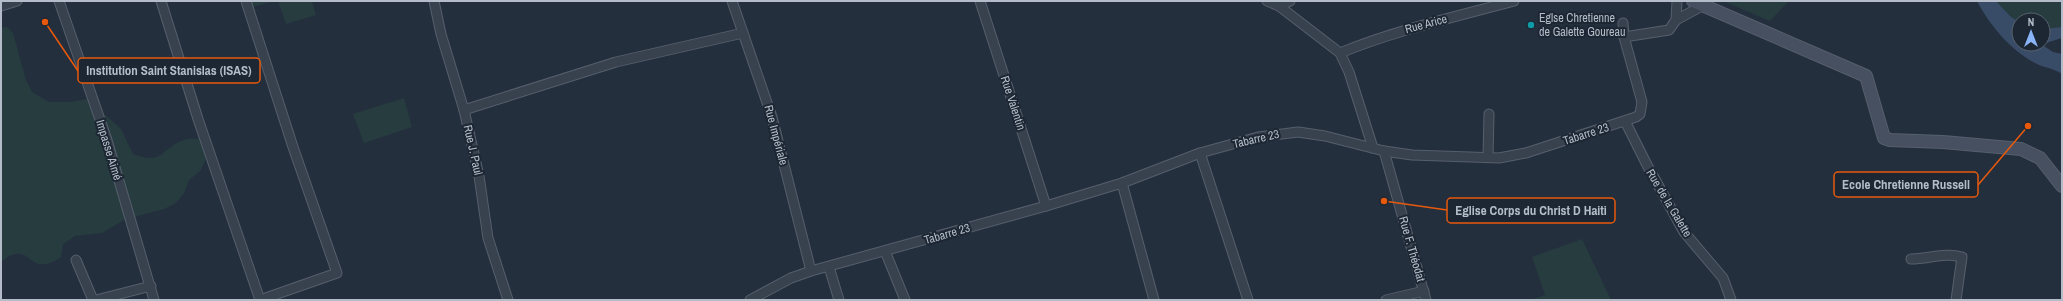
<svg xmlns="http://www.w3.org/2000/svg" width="2063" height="301" font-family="'Archivo Narrow',sans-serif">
<rect width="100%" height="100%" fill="#242f3e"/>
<!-- green -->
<g fill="#263c3f">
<polygon points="251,1 273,1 253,7"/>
<polygon points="278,1 312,1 316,15 286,24"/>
<polygon points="1723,1 1789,1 1770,21"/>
<polygon points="1996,1 2062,1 2062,27 2043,29 2043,20 2019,20 2019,22 2010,16"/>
<path d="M 7,27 L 13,33 L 26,80 L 32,92 L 49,102 L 70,102 L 87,99 L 121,129 L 133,154 C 165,166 160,148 184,140 C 189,138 195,139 200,139 L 206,159 L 200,171 L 189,180 L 184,193 L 176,203 L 164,209 L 126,219 L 102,233 L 75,236 L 63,244 L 61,257 C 30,278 32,247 12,255 C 8,256 4,260 1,262 L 1,28 Z"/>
<polygon points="404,98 412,127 364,143 353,114"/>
<polygon points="1582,239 1611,300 1530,300 1545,295 1532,257"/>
</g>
<!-- water -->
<path fill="#394c67" d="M 1977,1 L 1996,1 L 2010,16 L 2019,22 L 2019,44 L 2043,44 L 2043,29 L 2062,27 L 2062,38 L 2046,43 L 2044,46 L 2053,52 L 2062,54 L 2062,74 C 2055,69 2047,68 2039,65 C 2013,53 1990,26 1977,1 Z"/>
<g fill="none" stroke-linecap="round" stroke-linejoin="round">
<!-- street casing -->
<g stroke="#565f6c" stroke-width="11">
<g id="street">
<polyline points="59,1 107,140 154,300"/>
<polyline points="161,1 198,119 260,300"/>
<polyline points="246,1 293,147 337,273 260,300"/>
<polyline points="434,1 441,34 464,110 479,176 488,238 508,300"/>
<polyline points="732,1 772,117 811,271"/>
<polyline points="980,1 1046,206"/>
<polyline points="1267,1 1279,6 1340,53 1349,72 1373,148"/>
<polyline points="1,6 17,1"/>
<polyline points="1279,6 1290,1"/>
<polyline points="1676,20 1702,6"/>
<polyline points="1623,23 1624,37"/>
<path d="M 1340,53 C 1396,30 1455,17 1514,1"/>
<polyline points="464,110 616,62 743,33"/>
<polyline points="1625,121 1647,165 1684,232 1723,278 1731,300"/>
<polyline points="1384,151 1426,300"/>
<polyline points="1200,153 1248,300"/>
<polyline points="1488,157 1489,114"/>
<polyline points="1122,183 1154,300"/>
<polyline points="885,251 905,300"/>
<path d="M 1911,259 C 1929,259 1945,252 1962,257 L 1956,300"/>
<polyline points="76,260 93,300"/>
<polyline points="829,267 839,300"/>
<polyline points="96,300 151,286"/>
<polyline points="750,300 791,278 811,271 1046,206 1122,183 1200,153 1258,137 1298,132 1325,136 1384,151 1412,155 1499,158 1526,153 1636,117 1640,114 1642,102 1624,37 1669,30 1676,20 1677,1"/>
<polyline points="1386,300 1424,291"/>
</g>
</g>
<!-- secondary casing -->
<g stroke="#565f6c" stroke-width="14">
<polyline id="secondary" points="1693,1 1866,76 1884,138 1890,140 1943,142 2021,149 2040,158 2062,186"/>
</g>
<!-- street -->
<use href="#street" stroke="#38414e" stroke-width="9"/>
<!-- secondary -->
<use href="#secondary" stroke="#465061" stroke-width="12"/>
</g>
<!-- markers -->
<circle fill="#0f9aa8" stroke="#1d2633" stroke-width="1.5" cx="1531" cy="25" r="4"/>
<g text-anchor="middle" stroke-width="4" stroke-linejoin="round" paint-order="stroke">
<!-- poi labels -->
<g font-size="12" fill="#b4bcc9" stroke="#1d2633" text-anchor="start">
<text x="1539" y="22">Eglse Chretienne<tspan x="1539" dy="14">de Galette Goureau</tspan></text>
</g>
<!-- street labels -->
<g font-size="12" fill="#b4bcc9" stroke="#1d2633">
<text transform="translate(1426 24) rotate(-15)" y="4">Rue Arice</text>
<text transform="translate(1013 103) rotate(72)" y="4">Rue Valentin</text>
<text transform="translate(1586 134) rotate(-18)" y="4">Tabarre 23</text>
<text transform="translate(776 135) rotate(75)" y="4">Rue Impériale</text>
<text transform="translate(1256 139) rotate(-13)" y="4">Tabarre 23</text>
<text transform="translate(109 150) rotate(73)" y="4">Impasse Aimé</text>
<text transform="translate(473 150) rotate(77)" y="4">Rue J. Paul</text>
<text transform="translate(1669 203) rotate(59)" y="4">Rue de la Galette</text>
<text transform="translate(947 234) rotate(-16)" y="4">Tabarre 23</text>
<text transform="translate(1412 249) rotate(74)" y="4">Rue F. Théodat</text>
</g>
</g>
<!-- callouts -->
<path fill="none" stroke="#e8590c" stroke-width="1.5" d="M45 22L78 71M2028 126L1978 185M1384 201L1447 210"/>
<g fill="#e8590c" stroke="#1d2633" stroke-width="1.5">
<circle cx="45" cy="22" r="4"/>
<circle cx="2028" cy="126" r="4"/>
<circle cx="1384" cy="201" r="4"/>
</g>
<g fill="#1d2633" stroke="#e8590c" stroke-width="1.5">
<rect x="78" y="58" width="182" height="25" rx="4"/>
<rect x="1834" y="172" width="144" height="25" rx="4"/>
<rect x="1447" y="198" width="168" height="25" rx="4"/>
</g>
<g font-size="13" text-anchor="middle" font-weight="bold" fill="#b4bcc9">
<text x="169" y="75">Institution Saint Stanislas (ISAS)</text>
<text x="1906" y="189">Ecole Chretienne Russell</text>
<text x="1531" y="215">Eglise Corps du Christ D Haiti</text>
</g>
<!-- border -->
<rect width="2063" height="301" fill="none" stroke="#b4bcc9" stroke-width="4"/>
<!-- north arrow -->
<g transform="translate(2031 32)"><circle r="19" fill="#1d2633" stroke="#59626f"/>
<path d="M0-3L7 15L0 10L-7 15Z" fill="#8ab4f8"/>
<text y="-6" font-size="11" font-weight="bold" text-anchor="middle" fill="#b4bcc9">N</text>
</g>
</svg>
